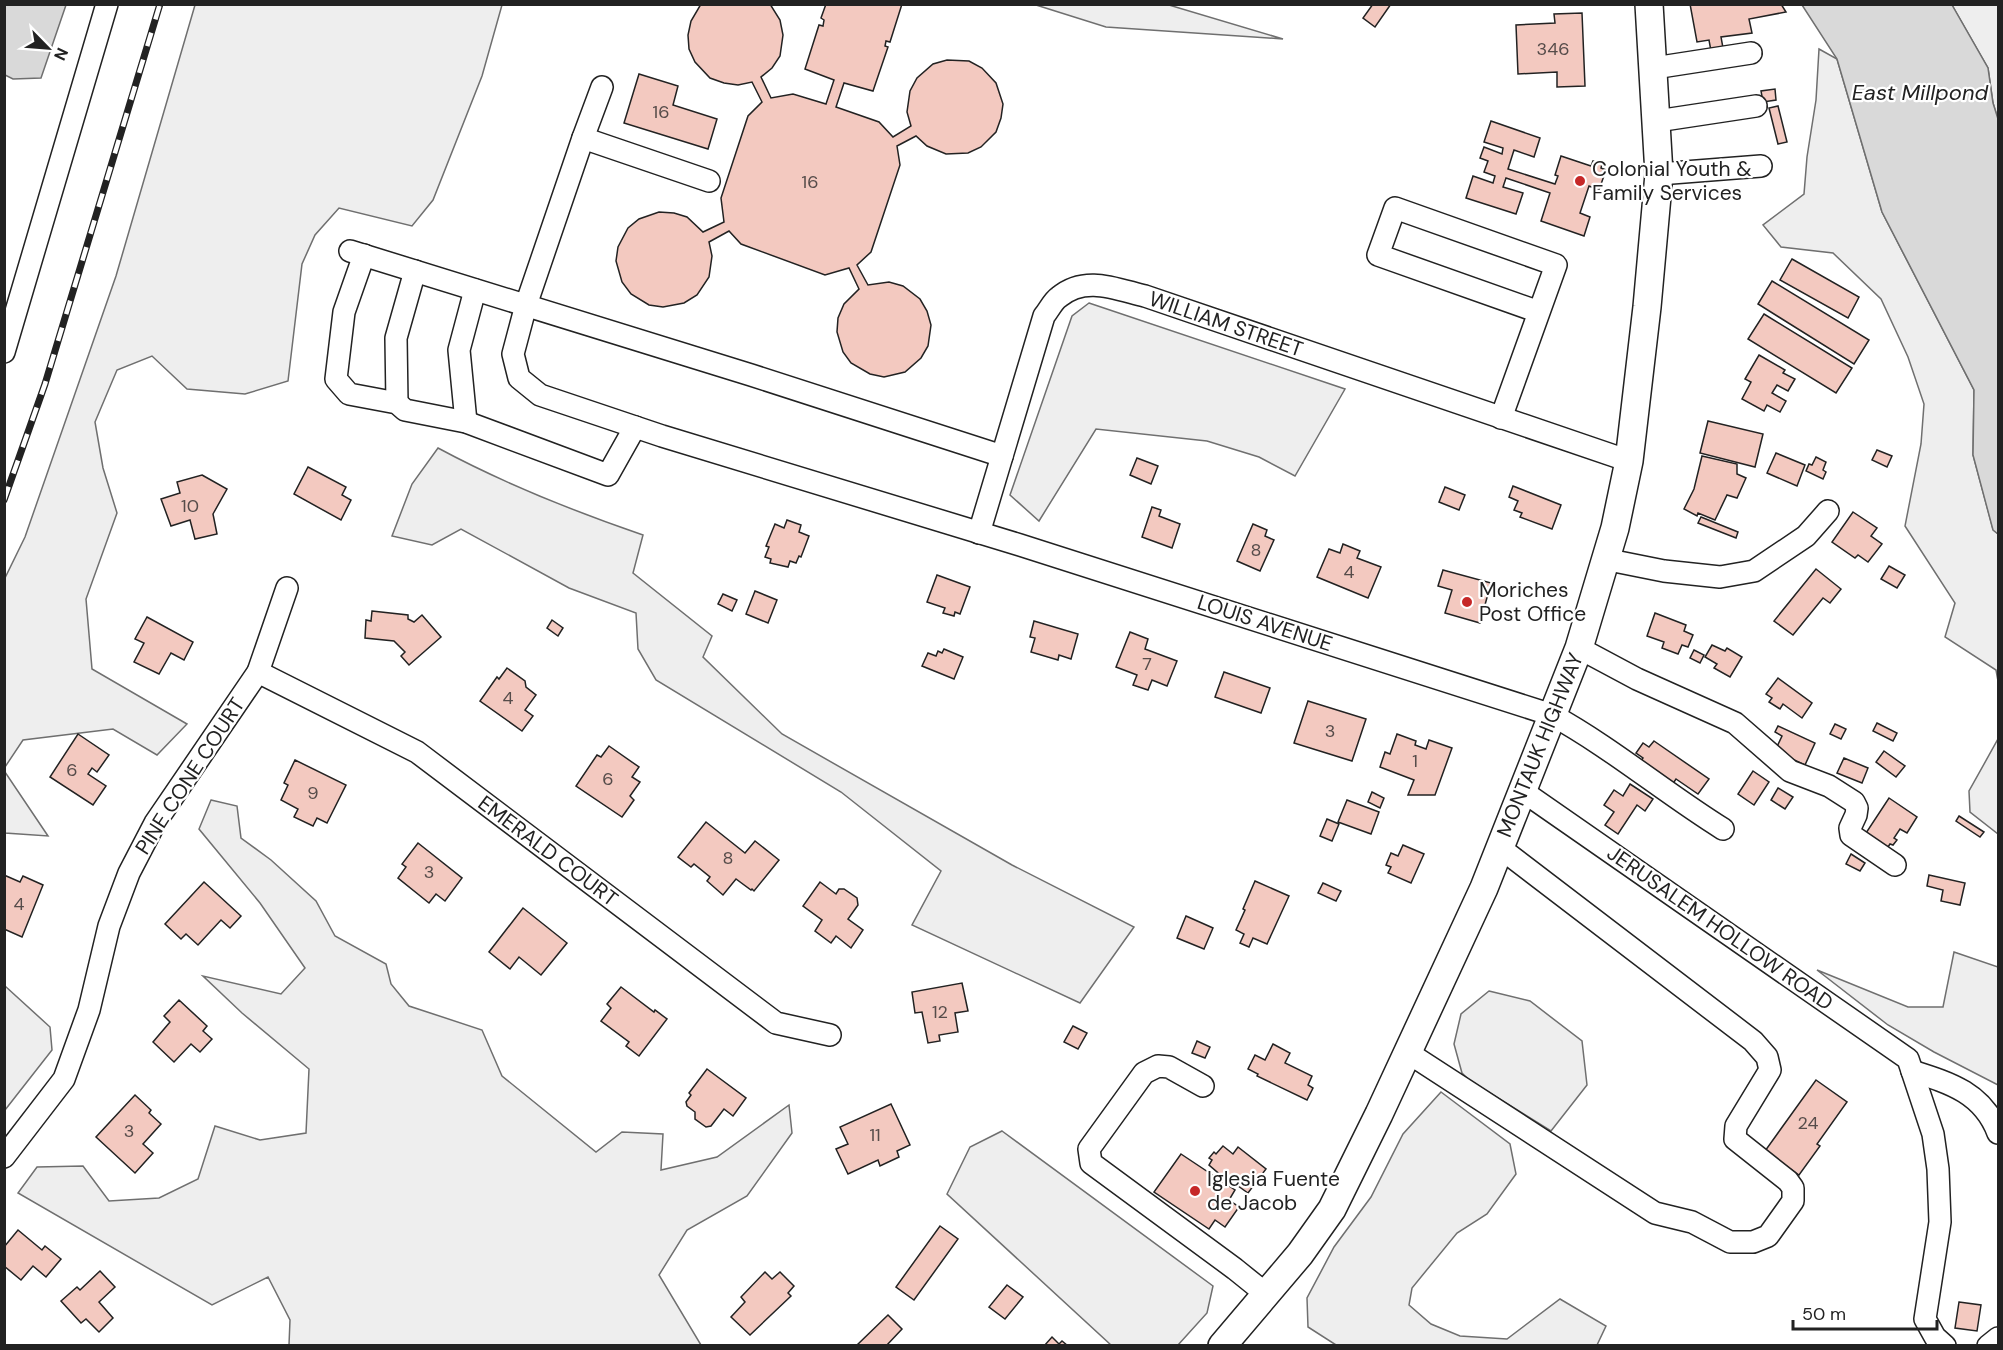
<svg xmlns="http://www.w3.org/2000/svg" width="2003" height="1350" font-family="'DM Sans',sans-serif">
<rect width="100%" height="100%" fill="#fff"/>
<!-- green -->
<g fill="#eee" stroke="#6f6f6f" stroke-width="1.5">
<polygon points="195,5 502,5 482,76 433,200 412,226 339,208 315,235 302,264 288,381 245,394 187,389 152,356 117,370 95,422 103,468 117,513 86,599 92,669 187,724 157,755 113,729 23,740 5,767 5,578 25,537 116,276"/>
<polygon points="1036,5 1169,5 1283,39 1106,27"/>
<polygon points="1952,5 1998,5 1998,119 1993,103 1988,68"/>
<polygon points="1819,49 1837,59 1882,212 1974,390 1973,455 1993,529 1998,534 1998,681 1996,670 1945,637 1955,603 1905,526 1921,444 1924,404 1908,357 1881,299 1833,253 1781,247 1763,225 1804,194 1807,157 1816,100"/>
<polygon points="1089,303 1345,389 1295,476 1259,457 1207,441 1096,429 1039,521 1010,495 1072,316"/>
<path d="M 438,448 C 503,483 573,511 643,535 L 633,573 L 712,636 L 703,657 L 782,734 L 1012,865 L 1134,927 L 1080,1003 L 912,925 L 941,871 L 841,792 L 656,680 L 638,649 L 636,613 L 569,588 L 461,529 L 432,545 L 392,536 L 412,484 Z"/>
<polygon points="1998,739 1998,834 1970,812 1969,791"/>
<polygon points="4,772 5,772 48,836 5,833"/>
<polygon points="211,800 237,806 241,838 271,860 316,901 335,936 386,964 391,984 409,1006 482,1030 502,1076 596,1152 622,1132 663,1134 661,1170 717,1157 789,1105 792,1133 747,1196 687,1230 659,1275 701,1345 289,1345 290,1320 268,1277 212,1305 18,1193 37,1167 83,1166 109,1201 159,1198 198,1179 215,1126 260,1140 306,1133 309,1069 242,1013 203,976 281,994 305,968 260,903 199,829"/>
<polygon points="1954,952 1998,967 1998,1085 1934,1052 1888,1025 1817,970 1908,1007 1943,1007"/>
<polygon points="5,986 50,1027 52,1050 5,1110"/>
<polygon points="1489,991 1530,1001 1582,1041 1587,1085 1551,1131 1469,1080 1462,1073 1454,1044 1461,1014"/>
<polygon points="1441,1092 1510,1144 1516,1174 1487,1214 1457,1233 1412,1288 1409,1305 1431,1324 1460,1336 1507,1339 1560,1299 1606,1326 1597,1345 1336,1345 1308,1327 1307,1298 1334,1247 1371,1197 1403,1134"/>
<polygon points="1002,1131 1213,1286 1207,1313 1178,1345 1111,1345 947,1194 970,1147"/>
</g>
<!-- water -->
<g fill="#d9d9d9" stroke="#6f6f6f" stroke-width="1.5">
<polygon points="4,5 66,5 41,78 13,79 5,75"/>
<polygon points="1802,5 1952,5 1988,68 1993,103 1998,119 1998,534 1993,530 1973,455 1974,390 1882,212 1837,59"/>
</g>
<!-- building -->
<g fill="#f3c9c0" stroke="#222" stroke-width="1.5">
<polygon points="701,4 770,4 780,20 783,35 780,56 772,68 761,77 771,98 793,94 826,104 834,80 805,69 819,25 823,26 824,20 821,18 826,4 902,4 890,42 886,41 885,46 888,47 873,91 844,83 836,107 879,122 893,137 911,126 907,112 910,91 917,78 933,64 947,60 969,61 982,68 996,83 1003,104 1001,118 996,132 981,147 968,153 946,154 927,146 916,136 897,146 900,165 871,252 857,265 868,285 889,282 903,286 920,299 927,311 931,325 928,346 921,358 905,372 884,377 870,374 851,363 843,352 837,332 838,318 844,304 859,289 849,268 825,275 741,244 729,231 709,242 712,256 709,277 697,295 684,303 663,307 649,305 631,294 622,282 616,261 618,247 628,228 639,219 659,212 674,213 687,217 703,232 724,222 721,198 748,116 762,102 752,82 738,85 724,83 710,78 695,62 689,49 688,35 691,21"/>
<polygon points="1373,4 1391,4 1375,27 1363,18"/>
<polygon points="1690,4 1781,4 1786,12 1749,19 1752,33 1721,37 1723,48 1711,51 1709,40 1697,42"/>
<polygon points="1582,13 1585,86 1557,87 1557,72 1518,74 1516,25 1555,23 1554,14"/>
<polygon points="639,74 678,86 673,105 717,119 708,149 624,123"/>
<polygon points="1775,89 1776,100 1763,102 1761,91"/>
<polygon points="1778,106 1787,142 1778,144 1769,108"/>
<polygon points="1491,121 1540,138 1534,157 1514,150 1508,169 1555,184 1558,176 1555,175 1561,156 1591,166 1593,161 1602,164 1601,168 1606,170 1599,190 1589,186 1580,213 1590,217 1584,236 1541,221 1550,193 1506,178 1503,187 1523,193 1516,214 1466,198 1473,176 1493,183 1495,176 1484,172 1488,161 1480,158 1484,147 1502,154 1503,148 1484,142"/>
<polygon points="1792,259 1859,297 1848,318 1780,280"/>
<polygon points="1772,281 1869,340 1854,364 1758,304"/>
<polygon points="1764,314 1852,368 1836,393 1748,339"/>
<polygon points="1759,355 1785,370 1783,373 1795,379 1788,391 1777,385 1772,393 1786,401 1780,412 1767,405 1764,411 1742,399 1751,382 1745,379"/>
<polygon points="1708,421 1763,434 1755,467 1700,453"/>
<polygon points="1877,450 1892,456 1887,467 1872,460"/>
<polygon points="1776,453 1805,465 1797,486 1767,473"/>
<polygon points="1702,456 1737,464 1737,474 1746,478 1737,498 1727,495 1715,520 1698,513 1697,516 1684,509 1694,489"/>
<polygon points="1816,457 1826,462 1823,470 1826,472 1823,479 1806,471 1809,464 1812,465"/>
<polygon points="1137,458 1158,466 1151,484 1130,475"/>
<polygon points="308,467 346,487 342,495 351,500 341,520 294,494"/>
<polygon points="202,475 227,489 213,514 217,534 195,539 190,520 171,526 161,499 180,493 177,482"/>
<polygon points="1513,486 1561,505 1552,529 1520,517 1522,513 1514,510 1518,501 1509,497"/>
<polygon points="1445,487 1465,495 1459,510 1439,502"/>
<polygon points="1152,507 1161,510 1159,516 1180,524 1172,548 1142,537"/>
<polygon points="1853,512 1877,528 1871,536 1882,544 1868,562 1858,555 1855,558 1832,542"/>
<polygon points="1701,517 1738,532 1736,538 1698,523"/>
<polygon points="787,520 801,525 799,532 809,536 801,557 799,556 796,563 790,561 788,567 770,563 771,559 765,557 769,547 766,546 775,524 784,528"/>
<polygon points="1253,524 1267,530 1265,536 1274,540 1260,571 1237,561"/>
<polygon points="1343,544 1360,551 1357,558 1381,567 1368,598 1317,577 1329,549 1340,553"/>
<polygon points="1889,566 1905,575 1897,588 1881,579"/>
<polygon points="1816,569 1841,589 1830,603 1823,598 1793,635 1774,621"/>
<polygon points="1443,570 1491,583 1480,623 1445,613 1452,590 1438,586"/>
<polygon points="937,575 970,587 960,614 955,612 954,616 943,613 945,608 927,602"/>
<polygon points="755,591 777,600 768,623 746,614"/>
<polygon points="723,594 737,600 732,611 718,604"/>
<polygon points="372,611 408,615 408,619 414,622 422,615 441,637 409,665 401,656 405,652 394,641 365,638 366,620 371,621"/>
<polygon points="1655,613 1686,625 1684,631 1693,635 1688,647 1682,645 1678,654 1662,648 1664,642 1647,636"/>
<polygon points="147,617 193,642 184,660 171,653 159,674 134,662 144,643 135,639"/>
<polygon points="552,620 563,628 558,636 547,628"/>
<polygon points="1034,621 1078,634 1071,659 1059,655 1058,660 1031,652 1035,638 1030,637"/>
<polygon points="1130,632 1148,639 1145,649 1177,661 1167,686 1152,680 1148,690 1133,685 1137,675 1116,667"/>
<polygon points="1712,645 1725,651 1727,648 1742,657 1730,677 1714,668 1717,664 1705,657"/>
<polygon points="944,649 963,657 954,679 922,666 928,653 936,656 938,651 942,653"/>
<polygon points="1694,650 1704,655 1700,663 1690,658"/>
<polygon points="507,668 525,681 526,687 536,695 525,710 533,716 522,731 480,701 497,677 499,679"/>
<polygon points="1224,672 1270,688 1261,713 1215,697"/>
<polygon points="1778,678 1812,703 1802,718 1783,704 1780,709 1769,702 1772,698 1766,694"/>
<polygon points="1308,701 1366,719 1352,761 1294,743"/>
<polygon points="1877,723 1897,733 1893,741 1873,731"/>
<polygon points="1835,724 1846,729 1841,739 1830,734"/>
<polygon points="1778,726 1815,743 1805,765 1775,751 1782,736 1775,732"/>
<polygon points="78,734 109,755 97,772 92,768 88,774 106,786 93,805 50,777"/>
<polygon points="1397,734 1416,741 1415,745 1426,749 1429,740 1452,748 1435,795 1408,795 1414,780 1380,767 1385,752 1390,754"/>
<polygon points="1654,741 1709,779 1698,794 1676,779 1672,785 1640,763 1643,758 1636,753 1643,743 1649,747"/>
<polygon points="609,746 639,767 632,777 640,782 630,796 634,800 622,817 576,786 597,755 601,757"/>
<polygon points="1884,751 1905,766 1896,777 1876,762"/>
<polygon points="1844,758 1868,768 1862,783 1837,773"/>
<polygon points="295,760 346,785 327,823 317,818 313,826 294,817 298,809 281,800 288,785 284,783"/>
<polygon points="1753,771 1769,782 1754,805 1738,794"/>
<polygon points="1630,784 1653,799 1645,811 1637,805 1618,834 1605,825 1614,812 1604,805 1614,790 1623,796"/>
<polygon points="1778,788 1793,797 1785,809 1771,800"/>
<polygon points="1372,792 1384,798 1380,808 1368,802"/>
<polygon points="1889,798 1917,817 1907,833 1900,829 1894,838 1897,840 1893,845 1890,844 1886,850 1864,836"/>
<polygon points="1347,800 1379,812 1371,834 1338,822"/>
<polygon points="1959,816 1984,832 1980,837 1956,821"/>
<polygon points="1327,819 1339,824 1332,841 1320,836"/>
<polygon points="706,822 745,853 755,841 779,860 754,891 752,889 751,890 736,879 723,895 707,881 710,877 694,864 691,867 678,857"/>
<polygon points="418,843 462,878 445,901 436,894 429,903 398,878 406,867 402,864"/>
<polygon points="1403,845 1424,854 1411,883 1388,873 1391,867 1386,865 1391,853 1398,856"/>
<polygon points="1851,854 1865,863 1860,871 1846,864"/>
<polygon points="4,875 20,882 23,876 43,885 22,937 4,929"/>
<polygon points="1929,875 1965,883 1960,905 1941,901 1943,890 1927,886"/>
<polygon points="1255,881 1289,896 1267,944 1253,938 1249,947 1240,943 1244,934 1236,930 1245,910 1243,909"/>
<polygon points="204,882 241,916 230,928 221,920 198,945 186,934 181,939 165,924"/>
<polygon points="820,882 836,894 839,889 844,889 857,898 858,905 848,919 863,930 851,948 836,936 831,943 815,931 822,920 803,906"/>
<polygon points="1323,883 1341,891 1336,901 1318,893"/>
<polygon points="523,908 567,943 541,975 519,957 510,969 489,952"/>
<polygon points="1186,916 1213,928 1204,949 1177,938"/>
<polygon points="962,983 968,1011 955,1013 958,1032 939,1035 940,1041 928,1043 922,1012 915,1013 912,992"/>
<polygon points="621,987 654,1012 655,1010 667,1019 639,1056 626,1046 629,1042 601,1021 611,1008 607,1004"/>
<polygon points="179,1000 207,1026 203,1031 212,1039 200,1052 191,1044 174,1062 153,1042 170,1022 164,1016"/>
<polygon points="1073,1026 1087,1033 1078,1049 1064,1042"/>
<polygon points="1197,1041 1210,1047 1205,1058 1192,1053"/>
<polygon points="1273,1044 1290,1053 1285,1063 1312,1076 1308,1085 1313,1088 1307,1100 1257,1076 1258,1074 1248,1069 1255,1055 1265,1060"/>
<polygon points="707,1069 746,1098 733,1116 724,1109 711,1126 706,1127 695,1119 695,1112 687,1106 686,1102 691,1095 689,1093"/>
<polygon points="1816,1080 1847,1102 1817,1144 1820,1146 1799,1175 1765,1151"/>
<polygon points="135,1095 151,1110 149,1113 161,1124 143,1144 153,1153 135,1173 96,1137"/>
<polygon points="891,1104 910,1145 897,1151 899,1157 880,1166 878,1160 848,1174 836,1149 848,1144 840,1127"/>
<polygon points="1223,1146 1233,1154 1238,1147 1266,1169 1248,1193 1231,1181 1230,1183 1209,1165 1212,1160 1209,1158 1214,1152 1216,1154"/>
<polygon points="1181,1154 1235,1190 1229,1200 1239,1207 1225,1227 1215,1220 1209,1229 1154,1192"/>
<polygon points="940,1226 958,1239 914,1300 896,1287"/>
<polygon points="18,1230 42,1250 45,1246 61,1259 46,1277 33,1266 21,1280 4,1266 4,1247"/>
<polygon points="100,1271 115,1287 99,1302 113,1318 99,1332 86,1319 81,1323 61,1301 77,1287 80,1290"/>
<polygon points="765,1272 772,1279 780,1272 794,1286 788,1293 791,1296 750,1335 731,1317 745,1302 741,1297"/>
<polygon points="1007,1285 1023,1297 1005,1319 989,1307"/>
<polygon points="1959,1302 1981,1305 1977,1331 1955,1328"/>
<polygon points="888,1315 902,1329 886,1346 856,1346"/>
<polygon points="1052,1337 1059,1344 1062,1341 1068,1346 1044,1346"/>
</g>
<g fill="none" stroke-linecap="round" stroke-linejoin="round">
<!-- minor casing -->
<g stroke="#222" stroke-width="24">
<g id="minor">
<polyline points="1654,68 1751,53"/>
<polyline points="1657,121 1756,106"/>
<polyline points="583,138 602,87"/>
<polyline points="1659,174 1761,166"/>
<path d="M 709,181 L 583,138 L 526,305 L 513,354 L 519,378 L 540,395 L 662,436 L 1020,545 L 1552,715 C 1612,748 1665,793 1723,829"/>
<polyline points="350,251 751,375 1002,456"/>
<polyline points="364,255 344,312 336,379 349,394 397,403 405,410 466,422 608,475 635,427"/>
<polyline points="4,352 107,4"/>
<polyline points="397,403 396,338 415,271"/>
<polyline points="1501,418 1556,265 1395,208 1378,255 1539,312"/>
<polyline points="466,422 459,350 475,290"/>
<path d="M 979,533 L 1044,316 C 1049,310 1053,301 1059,297 C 1085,275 1116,289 1145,296 L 1629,461"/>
<polyline points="1604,559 1664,571 1720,577 1754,571 1806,536 1828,511"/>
<polyline points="1579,648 1637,679 1735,723 1790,771 1829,786 1854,802 1857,808 1856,815 1850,828 1851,835 1895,865"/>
<polyline points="258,672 417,752 776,1023 830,1035"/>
<polyline points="1521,790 1908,1059 1933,1134 1938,1169 1940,1222 1925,1319 1935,1337 1945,1346"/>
<polyline points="1407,1052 1655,1213 1692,1222 1730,1242 1753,1242 1768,1236 1793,1201 1793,1188 1788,1181 1735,1139 1736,1126 1770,1070 1767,1057 1753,1041 1499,847"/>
<path d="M 1912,1071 C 1950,1083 1983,1093 1998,1133"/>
<polyline points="1203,1086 1169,1067 1158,1066 1144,1073 1089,1149 1091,1163 1235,1269 1266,1294"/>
<polyline points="4,1157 64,1079 89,1010 109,926 129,873 155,823 258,672 287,588"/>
<polyline points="1988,1346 1998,1338"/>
</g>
</g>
<!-- major casing -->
<g stroke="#222" stroke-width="30">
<polyline id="major" points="1222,1346 1300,1254 1332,1209 1379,1114 1484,888 1579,648 1615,528 1629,461 1647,307 1659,174 1649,4"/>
</g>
<!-- minor -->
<use href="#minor" stroke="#fff" stroke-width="21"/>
<!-- major -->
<use href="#major" stroke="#fff" stroke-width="27"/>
<!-- rail casing -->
<g stroke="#222" stroke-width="7">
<polyline id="rail" points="4,500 45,384 160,4"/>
</g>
<!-- rail -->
<use href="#rail" stroke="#fff" stroke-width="4.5" stroke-dasharray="14" stroke-linecap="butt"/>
</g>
<!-- markers -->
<g fill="#c62828" stroke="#fff" stroke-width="2">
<circle cx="1580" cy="181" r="6"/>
<circle cx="1467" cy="602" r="6"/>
<circle cx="1195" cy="1191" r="6"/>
</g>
<g text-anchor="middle" stroke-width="4.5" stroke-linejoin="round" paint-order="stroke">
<!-- number labels -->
<g font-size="18" fill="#564c4a">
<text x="1553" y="55">346</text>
<text x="661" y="118">16</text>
<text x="810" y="188">16</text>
<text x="190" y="512">10</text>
<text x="1256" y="556">8</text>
<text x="1349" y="578">4</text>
<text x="1147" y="670">7</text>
<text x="508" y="704">4</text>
<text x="1330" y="737">3</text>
<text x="1415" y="767">1</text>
<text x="72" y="776">6</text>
<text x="608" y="785">6</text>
<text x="313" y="799">9</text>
<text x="728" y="864">8</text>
<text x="429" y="878">3</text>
<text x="19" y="910">4</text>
<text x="940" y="1018">12</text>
<text x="1808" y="1129">24</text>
<text x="129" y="1137">3</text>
<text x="875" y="1141">11</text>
</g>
<!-- poi labels -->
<g font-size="21" fill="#222" stroke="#fff" text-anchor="start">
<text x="1592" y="176">Colonial Youth &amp;<tspan x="1592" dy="24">Family Services</tspan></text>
<text x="1479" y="597">Moriches<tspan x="1479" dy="24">Post Office</tspan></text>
<text x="1207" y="1186">Iglesia Fuente<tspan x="1207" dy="24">de Jacob</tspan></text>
</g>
<!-- street labels -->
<g font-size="21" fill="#222" stroke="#fff">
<text transform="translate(1226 324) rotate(19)" y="7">WILLIAM STREET</text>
<text transform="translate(1265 623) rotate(18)" y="7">LOUIS AVENUE</text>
<text transform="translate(1540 745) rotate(-68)" y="7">MONTAUK HIGHWAY</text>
<text transform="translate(190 776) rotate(-57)" y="7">PINE CONE COURT</text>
<text transform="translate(548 851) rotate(37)" y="7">EMERALD COURT</text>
<text transform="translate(1720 928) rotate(35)" y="7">JERUSALEM HOLLOW ROAD</text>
</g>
<!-- water labels -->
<g font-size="22" font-style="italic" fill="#222" stroke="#fff">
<text x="1920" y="100">East Millpond</text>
</g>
</g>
<!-- border -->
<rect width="2003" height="1350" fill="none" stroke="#222222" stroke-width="12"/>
<!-- north arrow -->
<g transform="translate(48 48) rotate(115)" stroke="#ffffff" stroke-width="4.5" paint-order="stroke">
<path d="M0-4.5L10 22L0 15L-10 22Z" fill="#222222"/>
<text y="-9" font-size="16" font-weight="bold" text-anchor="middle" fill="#222222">N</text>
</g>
<!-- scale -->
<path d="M1793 1320v9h144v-9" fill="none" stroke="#222222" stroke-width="3"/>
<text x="1802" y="1320" font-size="18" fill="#222222" stroke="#ffffff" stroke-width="4.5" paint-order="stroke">50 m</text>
</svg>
